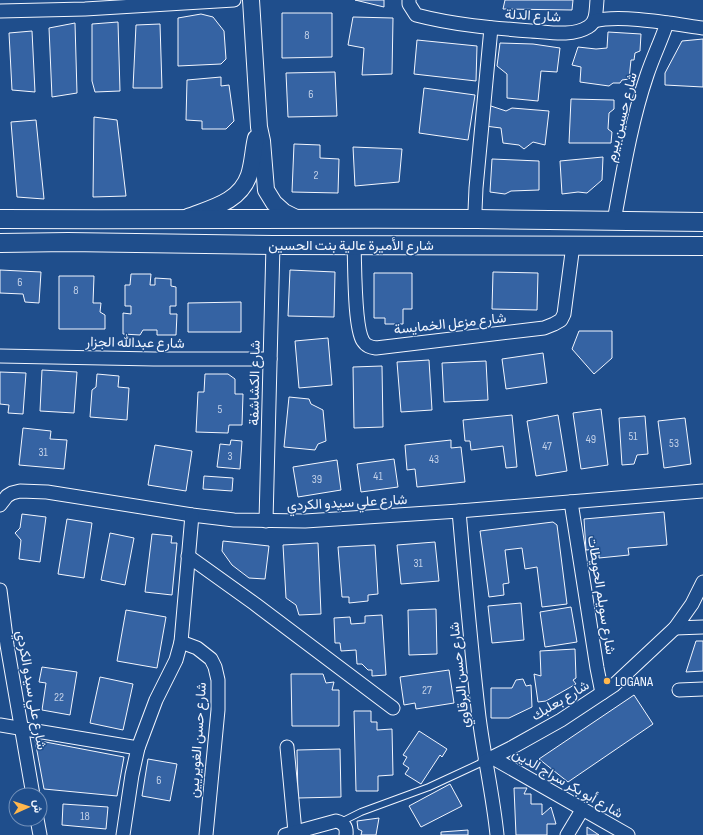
<svg xmlns="http://www.w3.org/2000/svg" width="703" height="835" font-family="'Sofia Sans Condensed',Vazirmatn,sans-serif">
<rect width="100%" height="100%" fill="#1f4e8c"/>
<!-- building -->
<g fill="#3563a3" stroke="#f2f6ff">
<polygon points="355,0 384,0 384,7"/>
<polygon points="505,0 573,0 572,10 503,9"/>
<polygon points="282,13 332,13 332,57 282,58"/>
<polygon points="201,14 213,17 224,31 226,59 221,64 178,66 178,18"/>
<polygon points="353,17 393,18 392,74 362,75 364,48 348,45"/>
<polygon points="118,22 120,91 95,92 92,81 92,24"/>
<polygon points="75,23 77,93 52,97 49,28"/>
<polygon points="160,24 162,88 133,88 136,25"/>
<polygon points="32,31 35,92 12,90 9,33"/>
<polygon points="608,32 641,34 640,51 635,53 634,60 631,60 629,79 622,80 620,83 613,83 609,86 580,82 581,67 572,65 578,47 596,49 607,48"/>
<polygon points="703,39 703,87 665,85 665,73 682,41"/>
<polygon points="417,40 477,46 476,81 414,74"/>
<polygon points="500,43 533,44 560,48 557,72 541,71 538,101 507,98 507,74 497,66"/>
<polygon points="335,72 337,116 288,117 286,73"/>
<polygon points="221,77 221,86 229,85 234,121 226,129 202,129 202,121 186,120 187,80"/>
<polygon points="424,88 475,95 468,140 419,133"/>
<polygon points="571,99 614,100 614,109 609,113 608,129 612,132 611,143 569,143"/>
<polygon points="488,105 506,111 512,108 549,111 545,145 533,142 524,149 519,145 503,143 501,128 485,126"/>
<polygon points="94,117 117,120 126,196 93,197"/>
<polygon points="36,120 44,199 17,197 11,122"/>
<polygon points="294,144 320,145 320,158 339,159 338,193 292,192"/>
<polygon points="353,147 402,149 399,182 355,186"/>
<polygon points="603,157 602,180 587,193 578,192 562,194 560,161"/>
<polygon points="492,159 539,161 539,190 511,191 505,194 490,192"/>
<polygon points="0,270 41,272 39,303 25,302 23,294 0,293"/>
<polygon points="290,270 335,272 334,317 288,316"/>
<polygon points="493,272 538,273 537,310 492,309"/>
<polygon points="374,273 412,273 412,309 403,309 403,324 385,324 385,318 374,318"/>
<polygon points="131,274 151,274 150,285 155,285 155,278 171,279 171,286 176,287 176,306 170,306 170,314 177,314 176,335 157,335 157,330 143,330 140,335 123,334 123,313 131,314 131,306 125,306 125,285 130,285"/>
<polygon points="59,276 94,276 93,303 101,303 100,312 105,315 105,329 59,329"/>
<polygon points="241,302 241,332 188,332 188,303"/>
<polygon points="579,331 612,331 612,358 594,374 572,349"/>
<polygon points="328,338 332,385 299,388 295,341"/>
<polygon points="543,353 547,383 506,389 502,359"/>
<polygon points="429,360 432,410 401,412 397,362"/>
<polygon points="486,361 488,400 444,402 442,363"/>
<polygon points="382,366 383,427 354,428 353,367"/>
<polygon points="42,370 77,372 74,413 40,411"/>
<polygon points="0,372 26,373 23,414 8,413 9,405 0,404"/>
<polygon points="97,374 119,376 118,387 129,388 127,420 90,417 92,390 96,387"/>
<polygon points="205,374 228,374 235,379 235,394 243,394 242,425 229,425 228,433 196,432 198,392 204,392"/>
<polygon points="289,397 309,399 311,404 323,410 326,441 318,444 315,450 284,447"/>
<polygon points="601,409 608,465 581,469 573,413"/>
<polygon points="512,415 517,467 506,468 503,446 471,450 470,441 465,441 463,420"/>
<polygon points="558,415 567,471 536,476 527,421"/>
<polygon points="645,416 648,454 637,455 634,464 622,465 619,418"/>
<polygon points="685,418 691,464 664,468 658,421"/>
<polygon points="23,428 51,431 50,439 67,440 64,469 19,465"/>
<polygon points="231,440 242,441 240,469 217,467 220,444 230,445"/>
<polygon points="451,440 451,448 461,447 465,482 417,487 415,469 407,470 405,445"/>
<polygon points="155,445 192,451 186,491 148,485"/>
<polygon points="394,459 398,487 361,492 357,464"/>
<polygon points="337,460 341,490 298,497 293,467"/>
<polygon points="204,476 233,478 232,491 203,489"/>
<polygon points="664,512 667,545 628,548 629,555 599,558 599,549 586,550 584,519"/>
<polygon points="22,514 46,517 40,562 19,559 21,540 15,533 20,528"/>
<polygon points="67,519 92,523 84,578 58,574"/>
<polygon points="553,522 557,525 567,604 542,607 537,567 525,569 522,548 505,550 509,583 503,584 504,595 489,597 480,531"/>
<polygon points="110,533 134,538 125,585 101,580"/>
<polygon points="152,534 172,536 171,543 177,543 172,595 145,592"/>
<polygon points="223,541 269,546 265,579 249,578 232,565 222,551"/>
<polygon points="435,542 439,581 401,584 397,545"/>
<polygon points="318,543 321,614 299,615 296,605 286,598 283,545"/>
<polygon points="375,545 378,594 368,595 368,601 349,603 349,597 342,597 338,547"/>
<polygon points="521,603 524,640 492,643 488,606"/>
<polygon points="571,607 577,642 545,647 540,612"/>
<polygon points="436,609 437,654 409,655 408,610"/>
<polygon points="126,610 166,617 157,668 117,661"/>
<polygon points="382,615 386,675 372,676 372,670 368,670 362,664 357,664 356,650 341,651 340,643 335,643 334,618 350,617 351,624 365,623 365,616"/>
<polygon points="696,641 703,641 703,671 686,672"/>
<polygon points="575,649 576,678 573,680 576,684 546,701 538,702 534,674 541,676 540,651"/>
<polygon points="42,667 77,672 70,715 42,710 46,683 39,682"/>
<polygon points="449,670 454,703 416,709 415,703 404,705 400,677"/>
<polygon points="291,674 323,674 326,683 334,682 332,690 339,690 339,726 292,726"/>
<polygon points="100,677 133,684 123,730 90,723"/>
<polygon points="523,679 526,686 531,685 532,707 509,718 491,718 491,688 512,688 516,680"/>
<polygon points="634,695 653,724 568,782 539,759"/>
<polygon points="354,711 371,711 371,722 377,722 377,730 392,729 393,775 378,776 378,791 356,791"/>
<polygon points="419,731 447,749 442,757 440,755 421,784 405,774 409,768 403,764 407,757 403,755"/>
<polygon points="35,740 124,757 117,796 44,789"/>
<polygon points="340,749 341,797 298,798 297,750"/>
<polygon points="148,759 177,764 170,801 142,796"/>
<polygon points="450,784 462,806 421,827 409,806"/>
<polygon points="514,788 527,788 524,794 531,794 531,804 542,804 542,815 551,807 556,824 547,824 547,835 516,835"/>
<polygon points="63,804 108,807 106,829 62,825"/>
<polygon points="379,818 376,835 361,835 362,831 358,829 357,821"/>
<polygon points="587,827 599,835 587,835"/>
<polygon points="468,830 468,835 441,835 441,832"/>
</g>
<g fill="none" stroke-linecap="round" stroke-linejoin="round">
<!-- service casing -->
<g stroke="#f2f6ff" stroke-width="8">
<polyline id="service" points="341,822 361,812 429,787 485,761"/>
</g>
<!-- minor casing -->
<g stroke="#f2f6ff" stroke-width="15">
<g id="minor">
<path d="M 409,0 L 409,4 L 416,15 C 454,25 492,28 531,31 C 548,32 572,37 588,27 C 597,22 596,10 597,0"/>
<polyline points="0,11 85,9 234,0"/>
<path d="M 594,21 C 621,14 674,24 703,28"/>
<polyline points="477,219 475,211 476,188 491,28"/>
<path d="M 614,221 C 623,172 631,122 647,75 C 653,57 661,41 667,23"/>
<path d="M 354,245 C 355,265 354,327 363,341 C 366,346 370,347 376,348 L 544,328 L 554,324 L 561,320 L 564,314 L 573,245"/>
<polyline points="0,356 154,359 270,359"/>
<polyline points="571,502 597,668 602,693"/>
<polyline points="0,505 7,496 12,493 20,491 47,492 192,515 234,520 305,521 459,511 703,491"/>
<path d="M 459,511 C 465,580 471,649 479,717 C 484,757 493,795 497,835"/>
<polyline points="266,521 273,245"/>
<polyline points="188,556 255,604 393,708"/>
<polyline points="0,590 7,645 33,795"/>
<polyline points="675,628 703,627"/>
<polyline points="181,642 197,648 211,659 215,667 218,680 218,710 206,835"/>
<polyline points="679,690 703,689"/>
<polyline points="0,725 138,748"/>
<polyline points="287,747 295,832"/>
<polyline points="493,758 628,835"/>
<polyline points="485,761 511,748 561,720 614,685 675,628 692,604 703,582"/>
<polyline points="37,819 40,835"/>
<polyline points="123,835 132,775 138,748 156,700 176,660 181,642 192,515"/>
<path d="M 285,835 L 336,821 C 344,823 347,827 346,835"/>
<polyline points="567,835 582,810"/>
</g>
</g>
<!-- tertiary casing -->
<g stroke="#f2f6ff" stroke-width="18">
<g id="tertiary">
<polyline points="251,0 259,127 262,141 266,190 274,203 284,212 298,219"/>
<path d="M 188,217 C 211,208 240,202 249,175 C 253,163 253,150 256,138"/>
</g>
</g>
<!-- secondary casing -->
<g stroke="#f2f6ff" stroke-width="20">
<g id="secondary">
<path d="M 0,219 C 159,220 318,218 477,219 C 552,220 628,221 703,222"/>
<polyline points="0,243 68,242 273,245 703,246"/>
</g>
</g>
<!-- service -->
<use href="#service" stroke="#1f4e8c" stroke-width="6"/>
<!-- minor -->
<use href="#minor" stroke="#1f4e8c" stroke-width="13"/>
<!-- tertiary -->
<use href="#tertiary" stroke="#1f4e8c" stroke-width="16"/>
<!-- secondary -->
<use href="#secondary" stroke="#1f4e8c" stroke-width="18"/>
</g>
<!-- markers -->
<circle fill="#ffb74d" stroke="#1f4e8c" stroke-width="1.5" cx="607" cy="681" r="4"/>
<g text-anchor="middle" stroke-width="3" stroke-linejoin="round" paint-order="stroke">
<!-- number labels -->
<g font-size="12" fill="#c3d1e8">
<text x="307" y="39">8</text>
<text x="311" y="98">6</text>
<text x="316" y="179">2</text>
<text x="20" y="286">6</text>
<text x="76" y="294">8</text>
<text x="220" y="413">5</text>
<text x="633" y="440">51</text>
<text x="591" y="443">49</text>
<text x="674" y="447">53</text>
<text x="547" y="450">47</text>
<text x="43" y="456">31</text>
<text x="230" y="460">3</text>
<text x="434" y="463">43</text>
<text x="378" y="480">41</text>
<text x="317" y="483">39</text>
<text x="418" y="567">31</text>
<text x="427" y="694">27</text>
<text x="59" y="701">22</text>
<text x="159" y="784">6</text>
<text x="85" y="820">18</text>
</g>
<!-- street labels -->
<g font-size="14" fill="#f2f6ff" stroke="#1f4e8c">
<text transform="translate(533 15) rotate(3)" y="5">شارع الدلة</text>
<text transform="translate(621 117) rotate(-76)" y="5">شارع حسين بيرم</text>
<text x="351" y="250">شارع الأميرة عالية بنت الحسين</text>
<text transform="translate(450 323) rotate(-6)" y="5">شارع مزعل الخمايسة</text>
<text transform="translate(135 342) rotate(1)" y="5">شارع عبدالله الجزار</text>
<text transform="translate(254 383) rotate(-89)" y="5">شارع الكشاشفة</text>
<text transform="translate(347 502) rotate(-3)" y="5">شارع علي سيدو الكردي</text>
<text transform="translate(602 595) rotate(81)" y="5">شارع سويلم الحويطات</text>
<text transform="translate(459 675) rotate(-96)" y="5">شارع حسن البرقاوي</text>
<text transform="translate(32 690) rotate(80)" y="5">شارع علي سيدو الكردي</text>
<text transform="translate(560 700) rotate(-31)" y="5">شارع بعلبك</text>
<text transform="translate(197 740) rotate(-86)" y="5">شارع حسن الغويريين</text>
<text transform="translate(568 783) rotate(30)" y="5">شارع أبو بكر سراج الدين</text>
</g>
<!-- poi labels -->
<g font-size="14" fill="#f2f6ff" stroke="#1f4e8c" text-anchor="start">
<text x="615" y="686">LOGANA</text>
</g>
</g>
<!-- north arrow -->
<g transform="translate(28 807) rotate(87)"><circle r="19" fill="#1f4e8c" stroke="#7391ba"/>
<path d="M0-3L7 15L0 10L-7 15Z" fill="#ffb74d"/>
<text y="-6" font-size="11" font-weight="bold" text-anchor="middle" fill="#f2f6ff">ش</text>
</g>
</svg>
